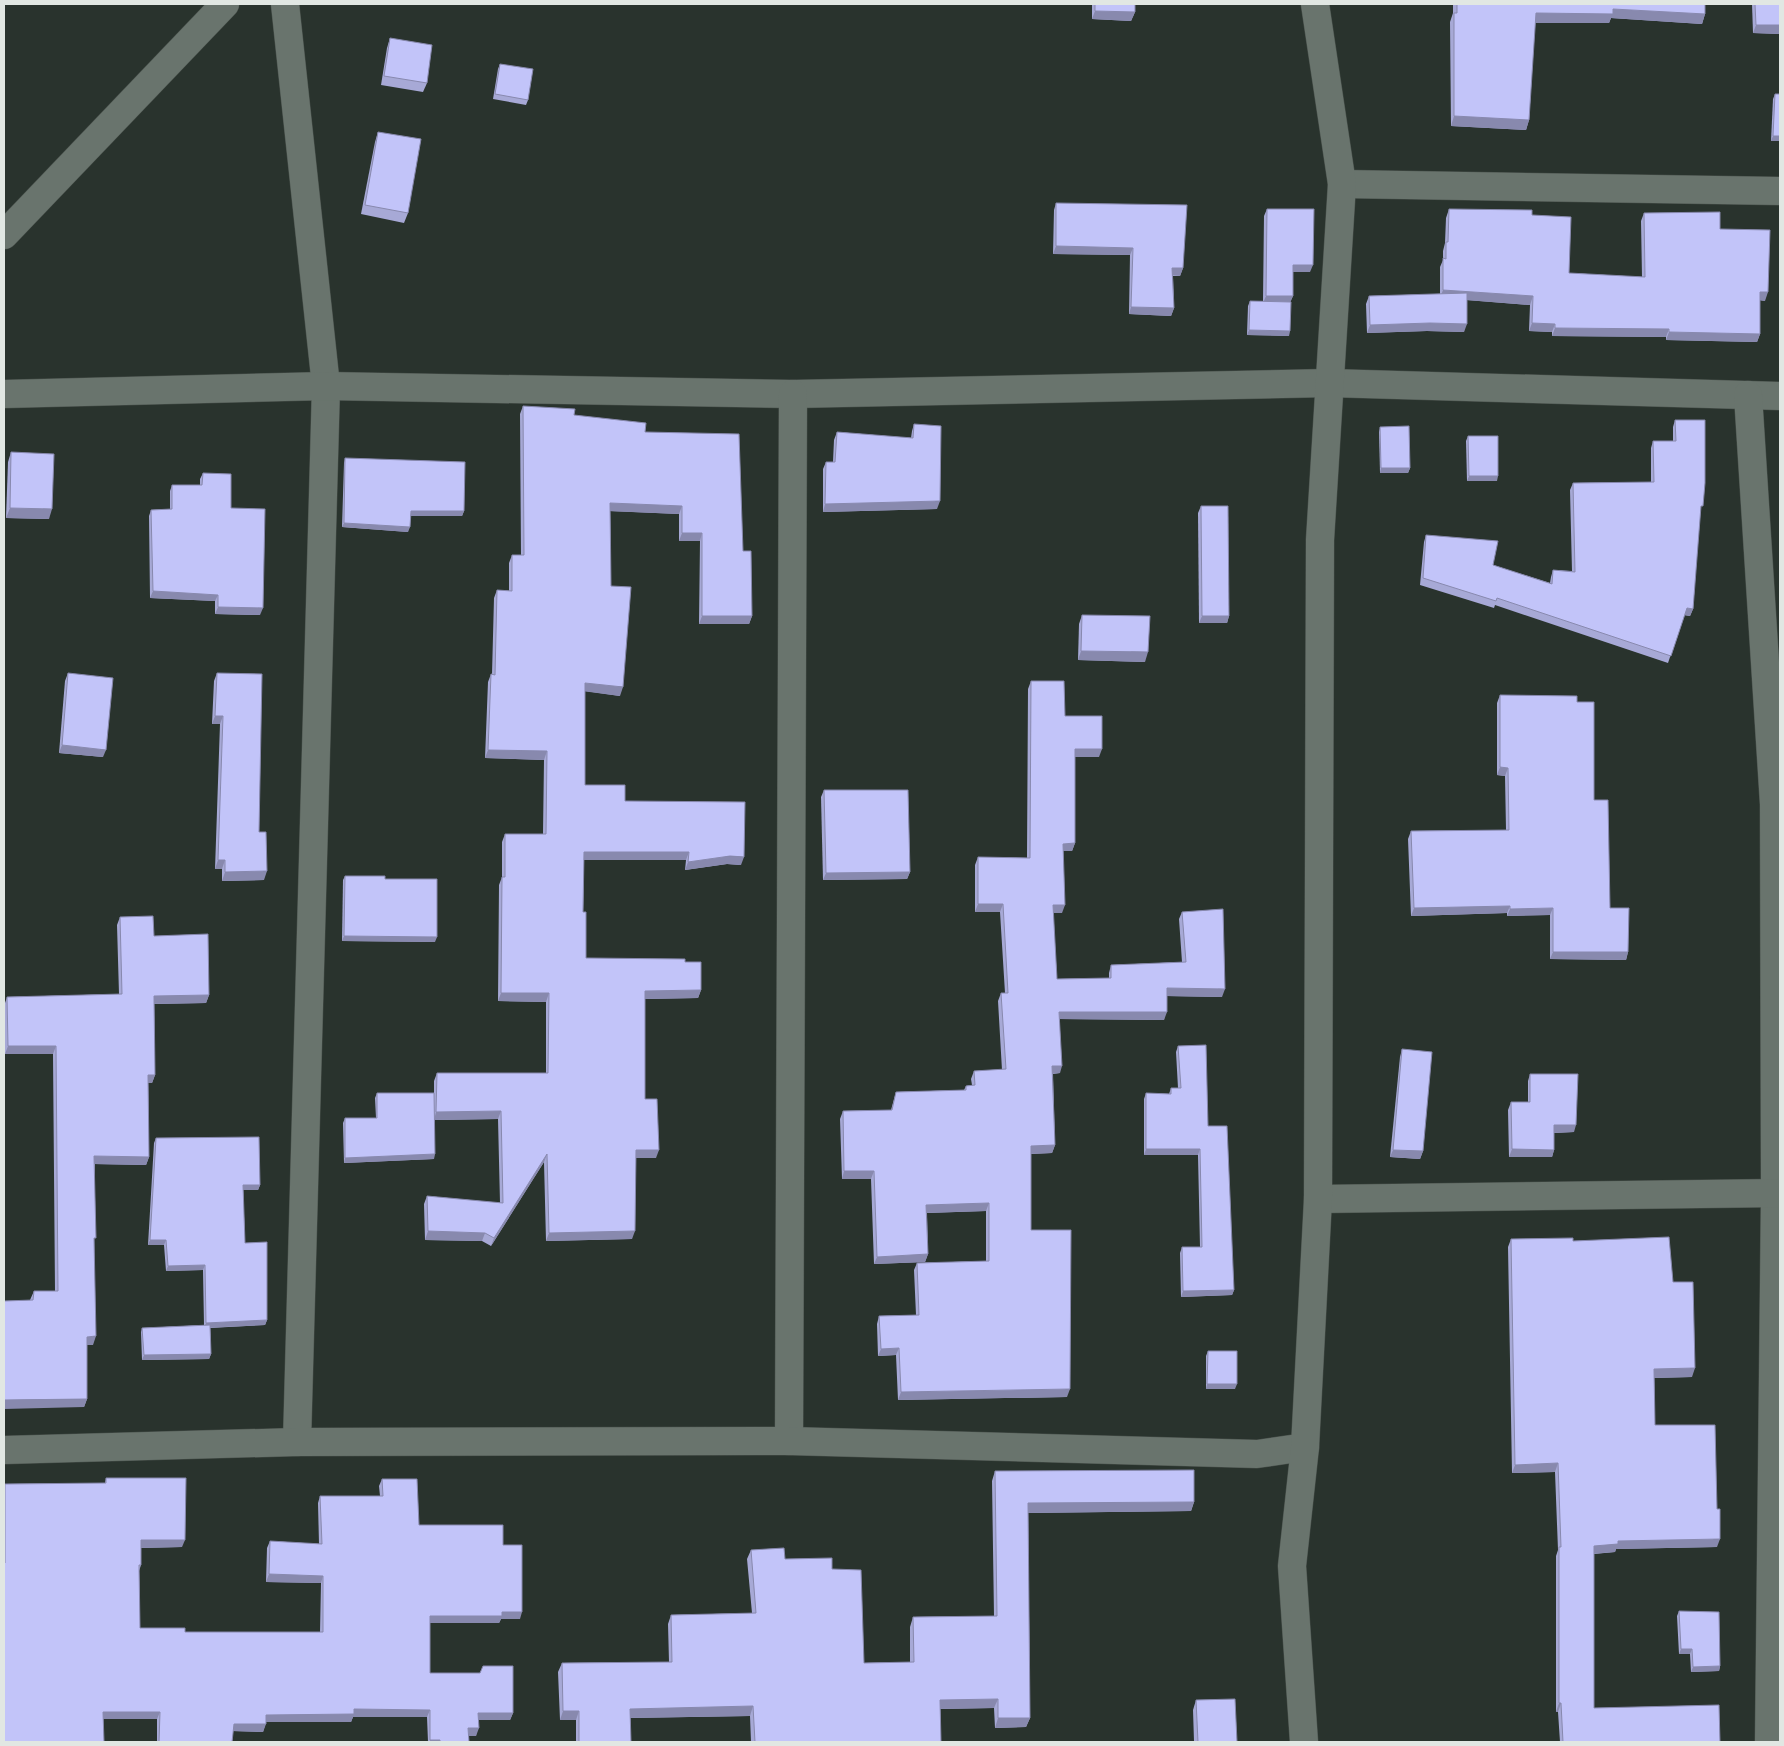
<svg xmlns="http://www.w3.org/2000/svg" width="1784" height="1746" font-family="Overpass,sans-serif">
<rect width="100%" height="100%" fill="#29332d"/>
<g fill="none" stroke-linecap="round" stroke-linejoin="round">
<!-- minor casing -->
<g stroke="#48504b" stroke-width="29">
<g id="minor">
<polyline points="285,4 326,386 297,1442"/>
<polyline points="1342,184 1780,191"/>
<polyline points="4,235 225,4"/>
<polyline points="4,394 326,386 793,394 1329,383 1780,396"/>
<polyline points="1748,395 1774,804 1775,1193 1769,1742"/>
<polyline points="1318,1199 1780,1193"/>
<polyline points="789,1441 793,394"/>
<polyline points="4,1450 297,1442 789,1441 1257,1454 1305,1447"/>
<polyline points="1304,1742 1292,1566 1305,1447 1318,1199 1320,540 1342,184 1315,4"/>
</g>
</g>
<!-- minor -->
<use href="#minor" stroke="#69746d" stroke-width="28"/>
</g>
<!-- wall -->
<g fill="#a7a9d6">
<polygon points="1092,4 1135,4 1135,12 1131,21 1092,19"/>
<polygon points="1453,4 1705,4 1705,14 1702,24 1611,18 1609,23 1535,23 1529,120 1526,130 1451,126 1450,22 1453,13"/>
<polygon points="1752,4 1780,4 1780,34 1753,33"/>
<polygon points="390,38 427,83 423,92 381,85 387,48"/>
<polygon points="500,64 528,100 526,105 493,99 498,69"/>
<polygon points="1775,94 1780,141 1771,141 1773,99"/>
<polygon points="378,132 408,213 404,223 361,214 375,142"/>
<polygon points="1056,203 1183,268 1180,276 1173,276 1174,308 1171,316 1129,314 1130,255 1053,254 1054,210"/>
<polygon points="1267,209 1310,272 1293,272 1293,296 1290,302 1289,336 1247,335 1248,306 1250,301 1263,301 1264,216"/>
<polygon points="1449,209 1532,215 1569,273 1642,277 1641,221 1644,213 1720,229 1765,301 1760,300 1760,334 1757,342 1666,340 1666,337 1552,336 1552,332 1529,331 1530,305 1467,300 1464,332 1427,331 1367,333 1366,304 1369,296 1440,294 1440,267 1443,260 1443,251 1445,243 1446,218"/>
<polygon points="523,406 574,415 645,432 743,551 752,616 749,624 699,624 700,541 679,541 679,514 610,511 611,586 620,696 585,691 585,785 625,801 741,865 727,864 685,870 686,860 584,860 583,912 586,958 685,962 701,990 698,998 645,999 645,1099 656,1158 636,1158 632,1239 546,1241 544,1162 491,1246 482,1241 425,1240 424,1204 427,1196 500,1203 498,1119 435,1120 434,1159 344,1163 343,1123 345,1118 376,1118 375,1098 377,1093 434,1093 434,1081 437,1073 546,1073 546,1002 498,1001 499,885 502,877 502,842 505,834 543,834 544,760 485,758 488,682 491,674 492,674 494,598 497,590 509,591 509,563 512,555 521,555 520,414"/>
<polygon points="1675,420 1700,513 1693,609 1690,616 1684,615 1668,663 1495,605 1494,608 1420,585 1424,542 1426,535 1493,565 1550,583 1551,577 1553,570 1572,571 1570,490 1573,483 1651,482 1651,448 1653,441 1673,441 1673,427"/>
<polygon points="914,424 937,509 823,512 823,469 826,462 833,462 834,440 837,432 911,438 912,431"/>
<polygon points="1380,427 1410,468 1408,473 1380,473 1379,432"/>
<polygon points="1468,436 1497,481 1467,481 1466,441"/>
<polygon points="11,452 49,519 6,518 8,462"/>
<polygon points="345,458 464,511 462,516 410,516 408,532 342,527 344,463"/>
<polygon points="203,473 231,508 260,615 215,614 215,601 150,598 149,516 151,510 170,509 170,491 172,485 200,485 200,479"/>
<polygon points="1201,506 1229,616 1227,623 1199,623 1198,513"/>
<polygon points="1082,615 1145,662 1078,660 1079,624"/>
<polygon points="68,673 103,757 59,753 65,681"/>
<polygon points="217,673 259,832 264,880 222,881 222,869 215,869 220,724 212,724 214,681"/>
<polygon points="1031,681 1065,716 1099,757 1075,757 1075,843 1072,851 1063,851 1062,913 1053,913 1057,979 1109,978 1109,973 1111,965 1182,962 1179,919 1182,912 1222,997 1167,996 1164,1020 1060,1019 1060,1073 1053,1074 1055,1145 1052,1153 1031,1154 1031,1230 1067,1397 898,1400 896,1355 878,1356 877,1324 879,1316 916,1315 914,1270 917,1263 986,1261 986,1211 927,1213 928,1254 925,1262 874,1264 871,1179 842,1179 840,1119 843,1111 891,1110 896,1092 964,1090 966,1086 972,1085 971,1079 974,1071 1002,1070 998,1001 1001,993 1005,993 1000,912 975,912 975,865 978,857 1027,858 1028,689"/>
<polygon points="1500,695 1577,702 1594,800 1610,908 1628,952 1626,960 1550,959 1550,915 1507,916 1507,913 1411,916 1408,839 1411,831 1506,830 1505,776 1497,775 1497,703"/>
<polygon points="824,790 910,872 907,879 823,880 821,797"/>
<polygon points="345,876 385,879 435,942 342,941 343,880"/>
<polygon points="120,917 154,936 209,995 206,1003 154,1004 155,1075 152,1083 148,1083 149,1157 146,1165 95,1164 93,1345 87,1345 87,1399 84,1407 30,1300 34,1291 55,1291 53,1054 5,1054 4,1006 7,997 119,994 117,925"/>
<polygon points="1178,1046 1208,1126 1234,1290 1232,1295 1181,1297 1180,1253 1182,1247 1200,1247 1198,1155 1144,1155 1144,1099 1146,1093 1169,1094 1171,1088 1178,1088 1176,1052"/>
<polygon points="1402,1049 1423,1151 1420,1159 1390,1157 1400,1057"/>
<polygon points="1530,1074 1574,1132 1554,1133 1554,1150 1552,1157 1509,1157 1508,1110 1511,1102 1528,1102 1528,1081"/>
<polygon points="156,1138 260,1185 258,1190 243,1190 245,1243 267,1320 265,1325 210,1328 211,1354 209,1359 142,1360 141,1332 142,1328 204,1325 203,1270 166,1271 164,1245 148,1245 154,1143"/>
<polygon points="1511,1239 1573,1241 1673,1282 1692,1377 1654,1378 1655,1425 1717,1547 1616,1549 1615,1552 1594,1554 1594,1708 1720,1742 1560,1742 1558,1712 1556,1712 1556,1556 1558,1550 1555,1472 1512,1473 1508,1247"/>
<polygon points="1208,1351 1235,1389 1206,1389 1206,1356"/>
<polygon points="995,1471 1194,1502 1191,1511 1028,1513 1030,1718 1026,1727 995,1728 994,1708 940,1709 941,1742 751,1742 750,1716 630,1718 631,1742 576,1742 576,1720 560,1720 558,1672 562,1663 669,1662 668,1624 671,1615 752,1613 747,1559 751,1550 785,1559 832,1569 864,1663 910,1662 910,1627 913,1617 994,1616 992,1481"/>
<polygon points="106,1478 182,1547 141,1548 141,1565 139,1571 140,1628 185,1632 320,1632 321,1583 266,1582 267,1548 270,1541 319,1544 318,1503 320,1496 380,1496 379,1486 382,1479 419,1525 503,1545 520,1619 501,1619 499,1623 430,1623 430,1673 513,1713 510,1720 478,1720 476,1736 469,1736 469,1742 428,1742 427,1717 353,1717 351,1722 266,1722 263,1732 233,1731 232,1742 157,1742 157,1719 104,1719 4,1742 4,1488 5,1484 105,1483"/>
<polygon points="1679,1611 1720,1666 1719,1671 1691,1672 1690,1654 1679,1654 1677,1616"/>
<polygon points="1196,1700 1237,1742 1194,1742 1193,1710"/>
</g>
<!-- shaded-wall -->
<g fill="#8889ae">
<polygon points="1613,9 1705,14 1702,24 1611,18 1609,23 1532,23 1536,13"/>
<polygon points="1095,11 1135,12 1131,21 1092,19"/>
<polygon points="1756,25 1780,25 1780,34 1753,33"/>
<polygon points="1454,116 1529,120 1526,130 1451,126"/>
<polygon points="1773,136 1780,136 1780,141 1771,141"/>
<polygon points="1056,246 1133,248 1130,255 1053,254"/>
<polygon points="1293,265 1313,265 1310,272 1290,272"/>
<polygon points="1172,268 1183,268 1180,276 1170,275"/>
<polygon points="1443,290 1533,296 1530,305 1440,298"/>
<polygon points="1760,292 1768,292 1765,301 1757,300"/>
<polygon points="1266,296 1293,296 1290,303 1263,303"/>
<polygon points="1131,307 1174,308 1171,316 1129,314"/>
<polygon points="1430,323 1467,324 1464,332 1427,331 1367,333 1370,325"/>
<polygon points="1532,323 1555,324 1552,332 1529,331"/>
<polygon points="1555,328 1669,329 1666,337 1552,336"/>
<polygon points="1249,330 1290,331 1289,336 1247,335"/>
<polygon points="1669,332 1760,334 1757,342 1666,340"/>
<polygon points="1381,468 1410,468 1408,473 1380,473"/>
<polygon points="1469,476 1498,476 1497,481 1467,481"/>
<polygon points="940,501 937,509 823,512 825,504"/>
<polygon points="610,503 682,506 679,514 607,511"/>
<polygon points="10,508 52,509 49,519 6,518"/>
<polygon points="411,511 464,511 462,516 409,516"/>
<polygon points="344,523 410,527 408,532 342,527"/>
<polygon points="682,533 702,533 700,541 679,541"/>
<polygon points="153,591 218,595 215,601 150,598"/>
<polygon points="218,607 263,608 260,615 215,614"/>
<polygon points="1687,608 1693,609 1690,616 1684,615"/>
<polygon points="702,616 752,616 749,624 699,624"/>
<polygon points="1202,616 1229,616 1227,623 1199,623"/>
<polygon points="1081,651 1148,652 1145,662 1078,660"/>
<polygon points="585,683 623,687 620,696 582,691"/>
<polygon points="215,716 223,716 220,724 212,724"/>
<polygon points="62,745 106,750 103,757 59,753"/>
<polygon points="1075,749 1102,749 1099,757 1073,757"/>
<polygon points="488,750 547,751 544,760 485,758"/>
<polygon points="1500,767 1508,768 1505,776 1497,775"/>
<polygon points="1075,843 1072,851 1060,851 1063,844"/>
<polygon points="584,852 689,852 686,860 581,860"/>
<polygon points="730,856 744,857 741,865 727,864 685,870 688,862"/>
<polygon points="218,860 225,860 222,869 215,869"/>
<polygon points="267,871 264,880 222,881 225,872"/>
<polygon points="910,872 907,879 823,880 826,873"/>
<polygon points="978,904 1003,904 1000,912 975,912"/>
<polygon points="1053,905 1065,905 1062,913 1050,913"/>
<polygon points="1510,906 1507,913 1411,916 1414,908"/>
<polygon points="1553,908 1550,915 1507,916 1510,909"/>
<polygon points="344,936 437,937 435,942 342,941"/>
<polygon points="1553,952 1628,952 1626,960 1550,959"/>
<polygon points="1167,988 1225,989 1222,997 1164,996"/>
<polygon points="701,990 698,998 643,999 645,991"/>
<polygon points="501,993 549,993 546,1002 498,1001"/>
<polygon points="209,995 206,1003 150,1004 154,996"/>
<polygon points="1059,1012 1167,1012 1164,1020 1056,1019"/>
<polygon points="8,1046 56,1046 53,1054 5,1054"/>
<polygon points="1052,1066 1062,1066 1060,1073 1050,1074"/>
<polygon points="148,1075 155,1075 152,1083 145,1083"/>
<polygon points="501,1111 498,1119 434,1120 436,1112"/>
<polygon points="1554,1125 1576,1125 1574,1132 1552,1133"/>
<polygon points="1055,1145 1052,1153 1028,1154 1031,1146"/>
<polygon points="1146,1149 1200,1149 1198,1155 1144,1155"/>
<polygon points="1512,1149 1554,1150 1552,1157 1509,1157"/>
<polygon points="636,1150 659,1150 656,1158 633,1158"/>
<polygon points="1393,1150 1423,1151 1420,1159 1390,1157"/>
<polygon points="435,1154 434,1159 344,1163 345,1158"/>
<polygon points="547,1154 544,1162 491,1246 494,1238"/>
<polygon points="94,1156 149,1157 146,1165 91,1164"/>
<polygon points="844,1171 874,1171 871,1179 842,1179"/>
<polygon points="243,1185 260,1185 258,1190 241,1190"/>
<polygon points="989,1203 986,1211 924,1213 926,1205"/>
<polygon points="428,1231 485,1233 482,1241 425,1240"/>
<polygon points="635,1231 632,1239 546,1241 549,1233"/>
<polygon points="150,1240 166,1240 164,1245 148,1245"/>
<polygon points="928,1254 925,1262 874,1264 877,1257"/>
<polygon points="205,1265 203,1270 166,1271 168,1266"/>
<polygon points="1234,1290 1232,1295 1181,1297 1183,1291"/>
<polygon points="267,1320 265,1325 204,1328 206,1323"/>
<polygon points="96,1336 93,1345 83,1345 87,1337"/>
<polygon points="899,1348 896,1355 878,1356 881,1349"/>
<polygon points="211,1354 209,1359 142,1360 144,1355"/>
<polygon points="1695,1368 1692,1377 1651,1378 1654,1369"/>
<polygon points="1207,1384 1237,1384 1235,1389 1206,1389"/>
<polygon points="1070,1389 1067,1397 898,1400 901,1392"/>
<polygon points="87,1399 84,1407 4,1409 4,1400"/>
<polygon points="1558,1463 1555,1472 1512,1473 1515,1465"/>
<polygon points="1194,1502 1191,1511 1024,1513 1028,1503"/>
<polygon points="1720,1539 1717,1547 1616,1549 1615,1552 1591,1554 1594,1546 1618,1541"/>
<polygon points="141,1540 185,1540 182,1547 138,1548"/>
<polygon points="269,1574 323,1576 321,1583 266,1582"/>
<polygon points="502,1612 522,1612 520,1619 501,1619 499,1623 427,1623 430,1616"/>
<polygon points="1681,1649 1692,1649 1690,1654 1679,1654"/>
<polygon points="1720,1666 1719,1671 1691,1672 1693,1667"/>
<polygon points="998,1699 994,1708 936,1709 940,1700"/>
<polygon points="1559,1703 1561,1703 1558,1712 1556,1712"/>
<polygon points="753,1706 750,1716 626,1718 630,1709"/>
<polygon points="354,1709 430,1710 427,1717 353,1717 351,1722 264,1722 266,1715"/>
<polygon points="563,1711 579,1711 576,1720 560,1720"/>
<polygon points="103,1712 160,1712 157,1719 101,1719"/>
<polygon points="478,1713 513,1713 510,1720 476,1720"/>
<polygon points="998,1718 1030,1718 1026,1727 995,1728"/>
<polygon points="234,1724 266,1724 263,1732 231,1731"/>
<polygon points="468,1728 479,1728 476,1736 466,1736"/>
<polygon points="430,1740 440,1740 439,1742 430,1742"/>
</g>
<!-- building -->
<g fill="#c2c4f9" stroke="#8889ae">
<polygon points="1095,4 1135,4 1135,12 1095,11"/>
<polygon points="1457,4 1705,4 1705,14 1613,9 1613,14 1536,13 1529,120 1454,116 1454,13 1457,13"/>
<polygon points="1755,4 1780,4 1780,25 1756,25"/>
<polygon points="390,38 432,45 427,83 384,76"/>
<polygon points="500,64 533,69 528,100 495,94"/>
<polygon points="1775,94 1780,94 1780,136 1773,136"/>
<polygon points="378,132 421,139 408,213 365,205"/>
<polygon points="1056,203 1187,205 1183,268 1172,268 1174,308 1131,307 1133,248 1056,246"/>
<polygon points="1267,209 1314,209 1313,265 1293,265 1293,296 1266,296"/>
<polygon points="1449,209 1532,210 1532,215 1571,217 1569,273 1645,277 1644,213 1720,212 1720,229 1770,230 1768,292 1760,292 1760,334 1669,332 1669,329 1555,328 1555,324 1532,323 1533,296 1443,290 1443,258 1446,259 1446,242 1448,242"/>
<polygon points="1467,293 1467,324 1430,323 1370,325 1369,296"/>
<polygon points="1250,301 1291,302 1290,331 1249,330"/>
<polygon points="523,406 575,409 574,415 646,423 645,432 739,434 743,551 751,551 752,616 702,616 702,533 682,533 682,506 610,503 611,586 631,587 623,687 585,683 585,785 625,785 625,801 745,802 744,857 730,856 688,862 689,852 584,852 583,912 586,912 586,958 685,959 685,962 701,962 701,990 645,991 645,1099 657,1099 659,1150 636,1150 635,1231 549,1233 547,1154 494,1238 485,1233 428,1231 427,1196 503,1203 501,1111 436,1112 437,1073 548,1073 549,993 501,993 502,877 505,877 505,834 546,834 547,751 488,750 491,674 495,675 497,590 512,591 512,555 524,555"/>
<polygon points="1675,420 1705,420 1705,483 1703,506 1701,506 1693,609 1687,608 1671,656 1497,598 1496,601 1423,578 1426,535 1498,541 1493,565 1552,584 1553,570 1575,572 1573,483 1654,482 1653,441 1676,441"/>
<polygon points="914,424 941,426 940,501 825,504 826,462 835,462 837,432 913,438"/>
<polygon points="1409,426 1410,468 1381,468 1380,427"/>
<polygon points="1468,436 1498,436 1498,476 1469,476"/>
<polygon points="11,452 54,454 52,509 10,508"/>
<polygon points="345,458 465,462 464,511 411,511 410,527 344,523"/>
<polygon points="203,473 231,474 231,508 265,509 263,608 218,607 218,595 153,591 151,510 172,509 172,485 202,485"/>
<polygon points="1201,506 1228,506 1229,616 1202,616"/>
<polygon points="1082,615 1150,616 1148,652 1081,651"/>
<polygon points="68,673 113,678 106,750 62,745"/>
<polygon points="217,673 262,674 259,832 266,832 267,871 225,872 225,860 218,860 223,716 215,716"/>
<polygon points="1031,681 1064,681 1065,716 1102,716 1102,749 1075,749 1075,843 1063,844 1065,905 1053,905 1057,979 1111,978 1111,965 1186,962 1182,912 1223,909 1225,989 1167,988 1167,1012 1059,1012 1062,1066 1052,1066 1055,1145 1031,1146 1031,1230 1071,1230 1070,1389 901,1392 899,1348 881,1349 879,1316 919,1315 917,1263 989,1261 989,1203 926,1205 928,1254 877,1257 874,1171 844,1171 843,1111 892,1110 896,1092 966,1090 966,1086 975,1085 974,1071 1006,1069 1001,993 1008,993 1003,904 978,904 978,857 1030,858"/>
<polygon points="1500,695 1577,696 1577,702 1594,702 1594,800 1608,800 1610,908 1629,908 1628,952 1553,952 1553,908 1510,909 1510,906 1414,908 1411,831 1509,830 1508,768 1500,767"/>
<polygon points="824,790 908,790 910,872 826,873"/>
<polygon points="345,876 385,876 385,879 437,879 437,937 344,936"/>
<polygon points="153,916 154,936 208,934 209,995 154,996 155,1075 148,1075 149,1157 94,1156 96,1238 94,1238 96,1336 87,1337 87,1399 4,1400 4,1301 33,1300 34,1291 58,1291 56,1046 8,1046 7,997 122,994 120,917"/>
<polygon points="1206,1045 1208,1126 1227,1126 1234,1290 1183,1291 1182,1247 1202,1247 1200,1149 1146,1149 1146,1093 1171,1094 1171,1088 1181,1088 1178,1046"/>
<polygon points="1402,1049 1432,1052 1423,1151 1393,1150"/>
<polygon points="1530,1074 1578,1074 1576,1125 1554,1125 1554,1150 1512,1149 1511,1102 1530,1102"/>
<polygon points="377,1093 434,1093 435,1154 345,1158 345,1118 377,1118"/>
<polygon points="259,1137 260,1185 243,1185 245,1243 267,1242 267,1320 206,1323 205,1265 168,1266 166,1240 150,1240 156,1138"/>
<polygon points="1669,1237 1673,1282 1693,1282 1695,1368 1654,1369 1655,1425 1715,1425 1717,1509 1720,1509 1720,1539 1618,1541 1618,1544 1594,1546 1594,1708 1719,1705 1720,1742 1563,1742 1561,1703 1559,1703 1559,1547 1561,1547 1558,1463 1515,1465 1511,1239 1573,1238 1573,1241"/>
<polygon points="210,1325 211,1354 144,1355 142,1328"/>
<polygon points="1208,1351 1237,1351 1237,1384 1207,1384"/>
<polygon points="1194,1470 1194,1502 1028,1503 1030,1718 998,1718 998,1699 940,1700 941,1742 755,1742 753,1706 630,1709 631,1742 579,1742 579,1711 563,1711 562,1663 672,1662 671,1615 756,1613 751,1550 784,1548 785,1559 832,1558 832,1569 861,1570 864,1663 914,1662 913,1617 997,1616 995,1471"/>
<polygon points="106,1478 186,1478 185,1540 141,1540 141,1565 139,1565 140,1628 185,1628 185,1632 323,1632 323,1576 269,1574 270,1541 322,1544 320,1496 383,1496 382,1479 417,1479 419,1525 503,1525 503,1545 522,1545 522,1612 502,1612 502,1616 430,1616 430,1673 480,1673 483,1666 513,1666 513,1713 478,1713 479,1728 468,1728 469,1742 440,1742 440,1740 430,1740 430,1710 354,1709 354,1714 266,1715 266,1724 234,1724 232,1742 159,1742 160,1712 103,1712 104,1742 4,1742 4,1563 5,1563 5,1484 106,1483"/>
<polygon points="1679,1611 1719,1612 1720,1666 1693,1667 1692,1649 1681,1649"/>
<polygon points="1235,1699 1237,1742 1198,1742 1196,1700"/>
</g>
<!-- border -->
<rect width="1784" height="1746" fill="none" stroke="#e1e7e3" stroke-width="10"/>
</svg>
